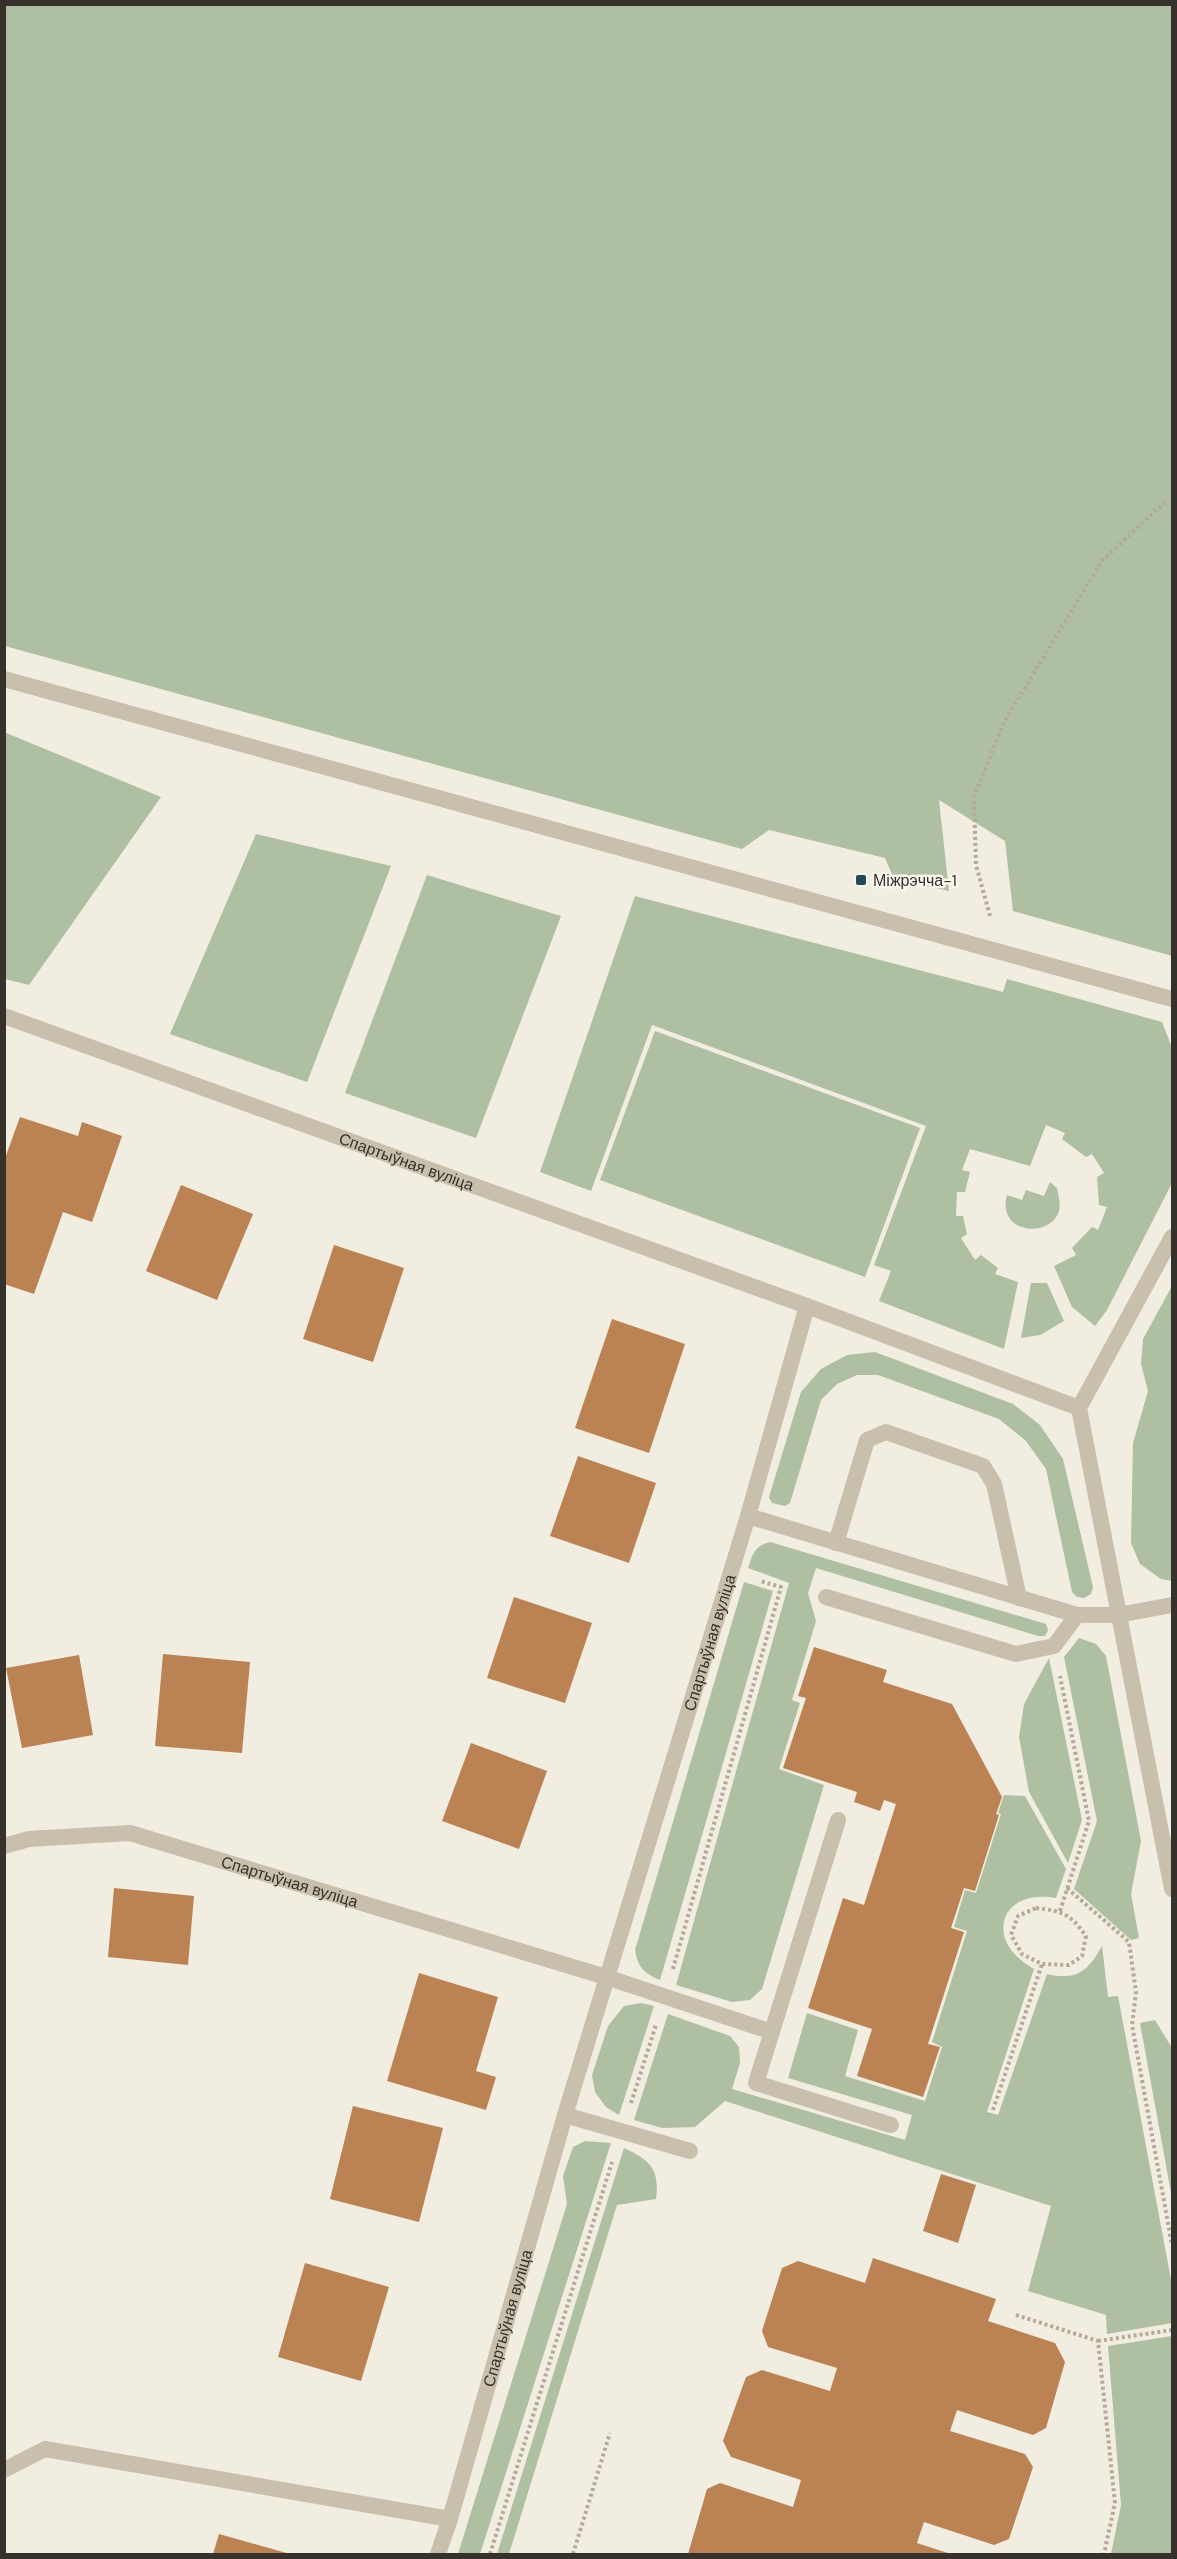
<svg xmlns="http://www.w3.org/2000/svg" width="1177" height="2559" font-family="'DM Sans',sans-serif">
<rect width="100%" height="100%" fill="#f1ede0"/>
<!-- green -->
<g fill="#afbfa1">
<polygon points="4,5 1172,5 1172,956 1013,911 1005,841 939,800 949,891 894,879 885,858 769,830 742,849 5,646"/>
<polygon points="4,732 161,797 29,985 5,979"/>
<polygon points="256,834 391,866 307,1082 170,1034"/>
<polygon points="427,875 561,916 476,1138 345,1093"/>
<polygon points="635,896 1003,992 1007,979 1162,1022 1172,1048 1172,1183 1107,1310 1095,1326 1072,1307 1054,1266 1076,1255 1072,1248 1092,1227 1098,1230 1107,1207 1099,1205 1097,1177 1104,1173 1092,1154 1086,1157 1062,1139 1065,1133 1046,1125 1030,1166 970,1149 962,1170 970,1172 965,1192 957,1192 956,1216 963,1216 967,1234 961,1238 975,1260 981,1255 998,1268 995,1274 1018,1282 1004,1349 879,1301 891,1271 874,1265 926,1126 652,1025 591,1191 540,1172"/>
<polygon points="655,1031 920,1128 865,1277 600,1180"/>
<path d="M 1050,1182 L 1057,1188 C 1058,1195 1061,1203 1059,1211 C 1052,1235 1010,1235 1006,1209 C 1005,1205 1006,1199 1007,1195 L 1022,1200 L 1026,1190 L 1044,1196 Z"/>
<polygon points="1031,1283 1047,1283 1064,1321 1040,1335 1021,1338"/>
<polygon points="1172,1286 1172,1581 1161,1579 1140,1564 1131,1543 1133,1443 1148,1391 1141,1364 1143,1339"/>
<polygon points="875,1352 1013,1404 1040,1425 1063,1459 1093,1587 1091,1594 1084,1598 1077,1597 1072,1592 1046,1469 1026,1441 999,1419 878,1375 857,1375 837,1384 821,1400 790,1503 785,1506 772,1503 769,1497 801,1392 821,1369 847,1355"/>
<path d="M 770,1542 L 1046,1624 L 1048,1630 L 1045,1636 L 1038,1636 L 816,1568 L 808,1593 L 816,1621 L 792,1700 L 800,1703 L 779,1769 L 824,1785 L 762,1989 L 750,2000 L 732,2002 L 676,1985 L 789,1583 L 748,1568 C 753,1554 754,1546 770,1542 Z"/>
<path d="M 744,1582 L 773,1591 L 660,1980 C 644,1973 638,1968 635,1950 Z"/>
<polygon points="1079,1638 1096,1644 1106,1656 1141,1841 1131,1894 1139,1938 1131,1940 1074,1889 1097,1821 1064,1657"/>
<polygon points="1049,1658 1082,1820 1068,1863 1029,1792 1019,1737 1024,1704"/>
<path d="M 1004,1795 L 1025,1796 L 1066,1869 L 1056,1898 C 999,1888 983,1941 1034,1969 L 987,2112 L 998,2115 L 1047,1974 C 1077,1981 1088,1971 1102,1946 L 1108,1997 L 1118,1996 L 1172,2285 L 1172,2323 L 1107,2334 L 1106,2315 L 1028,2291 L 1051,2206 L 725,2101 L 695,2127 L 662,2128 L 634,2120 L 668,2014 L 730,2036 L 739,2047 L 740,2063 L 732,2089 L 905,2140 L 912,2115 L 788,2078 L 807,2013 L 858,2030 L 845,2076 L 925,2101 L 942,2047 L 932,2042 L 967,1931 L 954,1927 L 965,1890 L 976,1893 L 1001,1814 L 998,1813 Z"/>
<polygon points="641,2003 654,2006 619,2115 606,2107 595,2092 592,2075 608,2026 624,2006"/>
<polygon points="1155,2020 1172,2048 1172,2198 1140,2023"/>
<polygon points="585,2141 611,2143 480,2554 458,2554 567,2204 563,2176 573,2147"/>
<path d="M 624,2148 C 650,2160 660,2169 656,2199 L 617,2205 L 509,2554 L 497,2554 Z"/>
<polygon points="1172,2336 1172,2554 1111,2554 1121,2505 1108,2346"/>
</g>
<!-- building -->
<g fill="#bb8254">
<polygon points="20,1117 78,1136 82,1122 122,1136 92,1222 63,1212 34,1294 4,1284 4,1161"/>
<polygon points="181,1185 253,1214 217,1300 146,1271"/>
<polygon points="334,1245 404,1268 373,1362 303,1339"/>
<polygon points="612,1319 685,1344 649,1453 575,1428"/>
<polygon points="578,1456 656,1483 629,1563 550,1536"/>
<polygon points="514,1597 592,1623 565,1703 487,1678"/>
<polygon points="814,1647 887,1670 883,1682 952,1704 1002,1797 996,1814 999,1815 975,1891 964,1888 951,1928 964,1932 928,2044 940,2047 923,2097 857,2076 872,2029 808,2008 843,1898 864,1905 896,1804 884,1800 880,1811 854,1802 857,1792 783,1768 806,1698 798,1696"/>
<polygon points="163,1654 250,1662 242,1753 155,1746"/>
<polygon points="79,1655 93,1735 22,1748 6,1668"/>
<polygon points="471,1743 547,1771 519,1849 442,1821"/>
<polygon points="114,1888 194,1896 188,1965 108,1957"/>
<polygon points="419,1973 498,1997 476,2071 496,2077 486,2110 387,2081"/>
<polygon points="353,2106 443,2128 419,2222 330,2199"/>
<polygon points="941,2174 976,2185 958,2243 923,2231"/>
<polygon points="873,2258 996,2299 988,2321 1055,2343 1065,2362 1046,2428 1033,2435 957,2410 950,2431 1025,2454 1033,2467 1009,2539 994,2545 924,2522 917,2543 951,2554 688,2554 707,2489 720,2483 793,2507 801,2480 731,2457 723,2441 746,2377 762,2370 830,2391 837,2368 768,2347 762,2331 782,2268 798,2261 865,2283"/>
<polygon points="305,2263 389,2287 361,2381 278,2357"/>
<polygon points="219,2534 290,2554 213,2554"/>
</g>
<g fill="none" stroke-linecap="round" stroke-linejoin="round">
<!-- path -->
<g stroke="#b4aa97" stroke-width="4" stroke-dasharray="3 3" stroke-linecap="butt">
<polyline points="990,916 976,865 974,797 1004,722 1102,561 1168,499"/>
<polyline points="1067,1888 1129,1942 1136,1992 1132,2025 1172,2245"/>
<path d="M 1036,1908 C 1063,1911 1070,1914 1086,1936 L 1082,1956 L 1069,1965 L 1042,1964 L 1022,1954 L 1011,1935 L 1018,1916 Z"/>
<polyline points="1060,1911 1089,1821 1060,1676"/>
<polyline points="673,1969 781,1587 760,1581"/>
<polyline points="631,2103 656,2025"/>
<polyline points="993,2110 1042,1964"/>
<polyline points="1016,2315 1098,2341 1115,2503 1104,2554"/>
<polyline points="1098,2341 1172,2330"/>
<polyline points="490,2554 612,2162"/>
<polyline points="573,2554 610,2433"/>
</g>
<!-- service -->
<g stroke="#c8bfad" stroke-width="16">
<polyline points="748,1516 1077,1615 1118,1615"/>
<polyline points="836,1543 867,1440 886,1432 983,1466 994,1484 1019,1598"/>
<polyline points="826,1597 1016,1654 1054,1646 1077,1615"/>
<polyline points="838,1820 756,2083 891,2125"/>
<polyline points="606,1977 772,2032"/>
<polyline points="565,2115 690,2151"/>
<polyline points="4,2470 45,2449 450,2519"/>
</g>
<!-- minor -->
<g stroke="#c8bfad" stroke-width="16">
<path id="s1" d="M 4,1016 L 807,1306 L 1079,1408"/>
<polyline points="1118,1615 1172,1605"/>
<path id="s2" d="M 4,1846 L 29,1839 L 130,1833 L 606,1977"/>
<path id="s3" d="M 438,2554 L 450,2519 L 565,2115 L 748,1516 L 807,1306"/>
</g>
<!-- tertiary -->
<g stroke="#c8bfad" stroke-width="16">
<polyline points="4,679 1172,999"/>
<polyline points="1172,1237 1079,1408 1172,1889"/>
</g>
</g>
<!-- markers -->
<rect fill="#244856" stroke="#f9f6ed" stroke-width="2" x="855" y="874" width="12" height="12" rx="3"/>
<g text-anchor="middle" stroke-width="5" stroke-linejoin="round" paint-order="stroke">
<!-- poi labels -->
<g font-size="16" fill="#37312b" stroke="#f9f6ed" text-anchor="start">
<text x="873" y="886">Міжрэчча-1</text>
</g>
<!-- street labels -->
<g font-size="16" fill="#37312b" stroke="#f9f6ed">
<text dy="6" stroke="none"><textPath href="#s1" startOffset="428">Спартыўная вуліца</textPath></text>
<text dy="6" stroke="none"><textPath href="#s3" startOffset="951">Спартыўная вуліца</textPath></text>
<text dy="6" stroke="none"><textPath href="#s2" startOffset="294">Спартыўная вуліца</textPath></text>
<text dy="6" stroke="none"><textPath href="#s3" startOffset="246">Спартыўная вуліца</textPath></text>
</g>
</g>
<!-- border -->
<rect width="1177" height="2559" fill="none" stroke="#37312b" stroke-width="12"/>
</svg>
